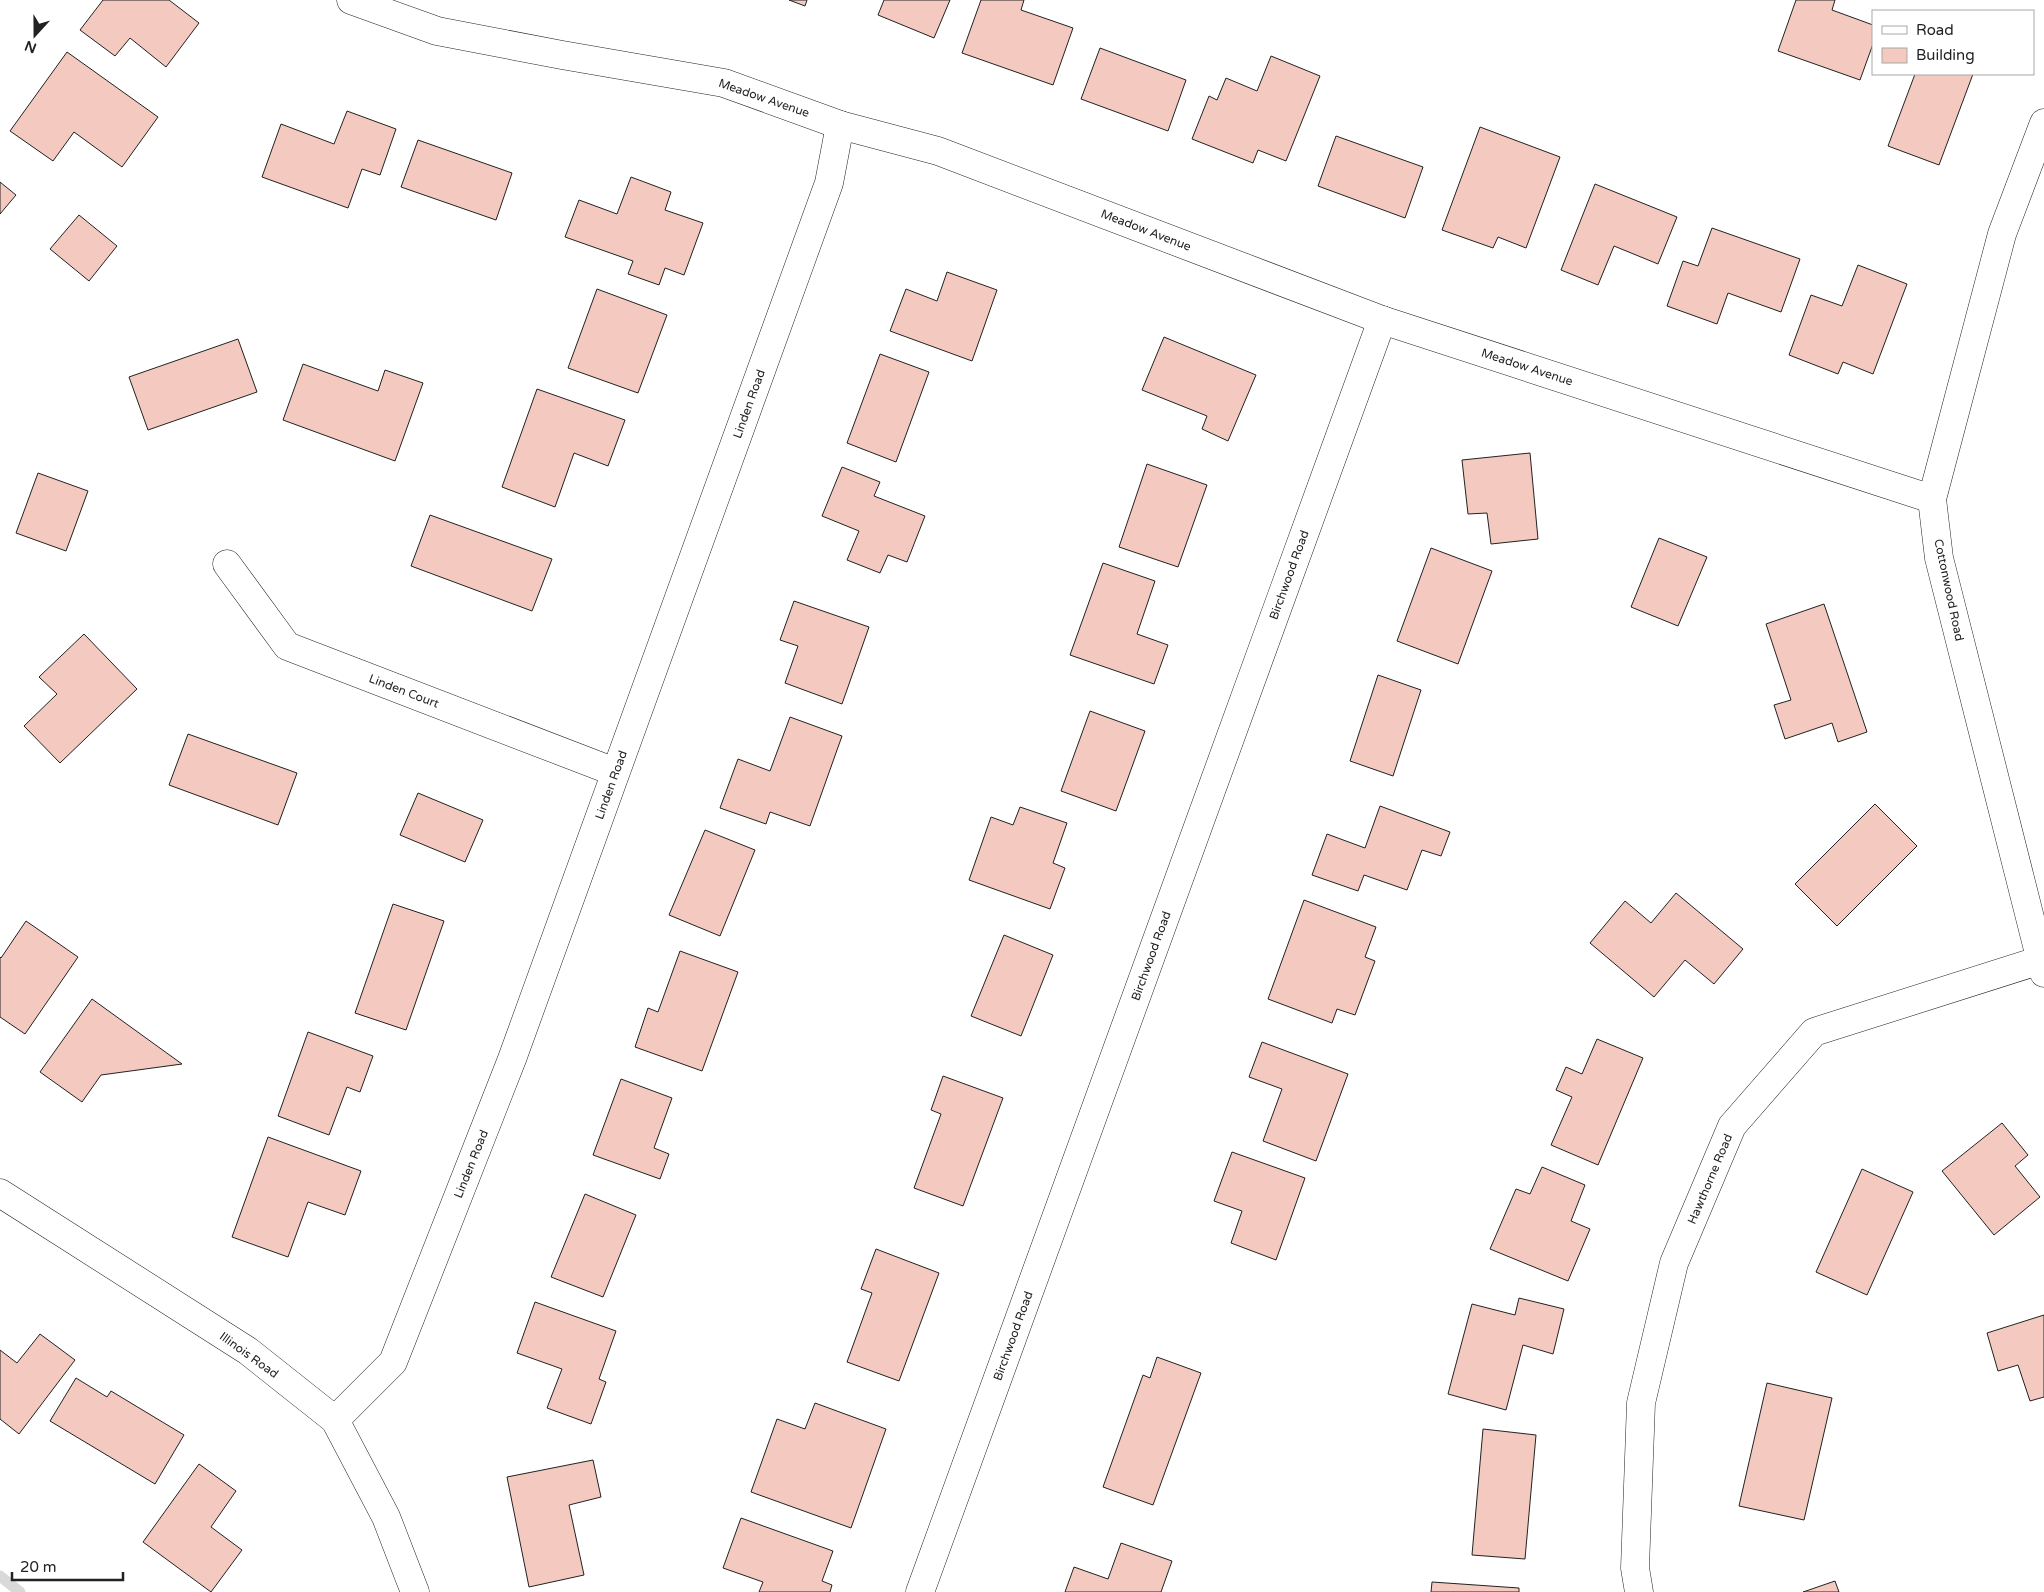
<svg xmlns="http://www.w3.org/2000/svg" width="2044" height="1592" font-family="'Varela Round',sans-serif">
<rect width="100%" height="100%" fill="#fff"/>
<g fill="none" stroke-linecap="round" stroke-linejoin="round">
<!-- stream -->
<polyline stroke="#d9d9d9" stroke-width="11" points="0,1576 20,1592"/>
</g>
<!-- building -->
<g fill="#f3c9c0" stroke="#222">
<polygon points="103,0 169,0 199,23 166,67 130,38 115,56 80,30"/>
<polygon points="789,0 807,0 805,6"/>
<polygon points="884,0 950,0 934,38 878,15"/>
<polygon points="981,0 1024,0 1021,10 1073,28 1053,85 962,53"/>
<polygon points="1796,0 1835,0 1832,10 1873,25 1873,44 1860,80 1778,51"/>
<polygon points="1100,48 1186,80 1168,131 1081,99"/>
<polygon points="67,52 158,117 122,167 74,132 53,161 10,131"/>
<polygon points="1271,56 1320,76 1286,161 1258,150 1253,163 1192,139 1209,96 1217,100 1226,78 1257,91"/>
<polygon points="1915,74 1973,74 1939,165 1888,146"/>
<polygon points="347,111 396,129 380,175 362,169 348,208 262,177 281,124 334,144"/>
<polygon points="1480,127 1560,157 1526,248 1498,237 1493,248 1442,230"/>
<polygon points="1336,136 1423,167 1405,218 1318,186"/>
<polygon points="418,140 512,173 496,220 401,187"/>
<polygon points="631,177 671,192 665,210 703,223 684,275 665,268 659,285 628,274 633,261 565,237 579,200 617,214"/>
<polygon points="0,182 16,195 0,214"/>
<polygon points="1595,184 1677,217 1658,264 1614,246 1598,285 1561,270"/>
<polygon points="79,215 117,246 89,281 50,249"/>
<polygon points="1712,228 1800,259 1781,312 1728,293 1717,324 1667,306 1683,261 1698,266"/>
<polygon points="1858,265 1907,284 1873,374 1843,362 1838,374 1789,355 1811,295 1842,306"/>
<polygon points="947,272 997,290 972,361 890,331 906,289 937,301"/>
<polygon points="597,289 667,315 638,393 568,368"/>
<polygon points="1164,337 1256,375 1228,441 1202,429 1207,416 1142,390"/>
<polygon points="238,339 257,392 148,430 129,377"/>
<polygon points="880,354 929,372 896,462 847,443"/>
<polygon points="303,364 378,391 385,370 423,383 395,461 283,420"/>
<polygon points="537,389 625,420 608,466 574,453 555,507 502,487"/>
<polygon points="1530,453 1538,539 1491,544 1487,513 1468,514 1462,460"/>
<polygon points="1147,464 1207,485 1178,567 1119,547"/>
<polygon points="842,467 880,482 874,496 925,516 907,562 888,555 880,573 847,560 859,531 822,516"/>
<polygon points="38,473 88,491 66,551 16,533"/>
<polygon points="430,515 552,559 532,611 411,566"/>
<polygon points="1659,538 1707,557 1678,626 1631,607"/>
<polygon points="1431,548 1492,571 1458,664 1397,641"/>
<polygon points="1103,563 1155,581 1137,634 1168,645 1154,684 1070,655"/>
<polygon points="794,601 869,627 842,704 785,683 798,646 780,640"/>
<polygon points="1824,604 1867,732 1838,742 1832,723 1785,739 1774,705 1791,700 1766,624"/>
<polygon points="84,634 137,689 60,763 24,726 57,694 39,677"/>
<polygon points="1378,675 1421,690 1393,776 1350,761"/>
<polygon points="1090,711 1145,731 1116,811 1061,791"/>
<polygon points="790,717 842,736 810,826 770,812 766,824 720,808 738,759 770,771"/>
<polygon points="188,734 297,773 278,825 169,785"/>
<polygon points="418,793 483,820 465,862 400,835"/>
<polygon points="1875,804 1917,846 1837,926 1795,884"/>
<polygon points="1380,806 1450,832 1441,856 1422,850 1407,890 1364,875 1358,891 1312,875 1327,834 1365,848"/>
<polygon points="1020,807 1067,823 1053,863 1065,868 1050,909 969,880 991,817 1013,825"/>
<polygon points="705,830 755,850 720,936 669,915"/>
<polygon points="1676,893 1743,949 1714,984 1685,960 1654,997 1590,943 1625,901 1651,923"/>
<polygon points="1304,900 1376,927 1365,957 1375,961 1355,1015 1337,1009 1332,1023 1268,999"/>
<polygon points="393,904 444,921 406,1030 355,1013"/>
<polygon points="26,921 78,957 25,1034 0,1017 0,957 1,958"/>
<polygon points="1004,935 1053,955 1021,1036 971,1016"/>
<polygon points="680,951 738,972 702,1071 635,1047 648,1008 658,1012"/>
<polygon points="92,999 182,1064 101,1075 82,1102 40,1072"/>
<polygon points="308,1032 373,1056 360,1092 347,1087 329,1135 278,1116"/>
<polygon points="1597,1039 1643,1058 1598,1165 1551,1145 1572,1097 1556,1090 1566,1067 1582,1074"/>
<polygon points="1262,1042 1348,1074 1316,1161 1263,1141 1282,1089 1249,1077"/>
<polygon points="943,1076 1003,1098 963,1206 914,1188 941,1114 931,1110"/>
<polygon points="621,1079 672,1098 654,1148 669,1154 660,1179 593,1155"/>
<polygon points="2002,1123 2028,1155 2015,1166 2040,1197 1994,1235 1942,1171"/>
<polygon points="268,1137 361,1171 345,1215 308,1202 288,1257 232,1237"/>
<polygon points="1232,1152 1305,1178 1276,1260 1231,1243 1242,1211 1214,1201"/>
<polygon points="1542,1167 1585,1185 1571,1221 1590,1229 1568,1281 1490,1249 1516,1189 1530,1194"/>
<polygon points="1862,1169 1913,1192 1867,1295 1816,1272"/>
<polygon points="585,1194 636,1215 603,1297 551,1277"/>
<polygon points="876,1249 939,1273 899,1381 847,1362 872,1293 861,1289"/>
<polygon points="1519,1298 1564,1309 1553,1354 1523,1345 1506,1410 1448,1394 1472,1304 1515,1315"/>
<polygon points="535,1302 616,1331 599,1379 606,1382 591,1424 547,1408 562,1369 517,1353"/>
<polygon points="2044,1315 2044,1397 2030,1401 2018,1365 1998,1371 1987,1333"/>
<polygon points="40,1334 75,1360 19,1434 0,1419 0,1350 17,1363"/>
<polygon points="1157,1357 1201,1373 1153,1505 1103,1487 1143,1375 1150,1378"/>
<polygon points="76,1378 107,1397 111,1391 184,1435 155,1484 50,1421"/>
<polygon points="1767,1383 1832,1398 1804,1520 1739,1506"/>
<polygon points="815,1403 886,1429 851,1528 751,1492 777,1419 805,1429"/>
<polygon points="1483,1429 1536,1435 1525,1559 1472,1555"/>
<polygon points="593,1460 601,1497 569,1505 584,1575 529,1587 507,1477"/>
<polygon points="199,1464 236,1491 211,1527 242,1550 211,1592 143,1542"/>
<polygon points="741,1518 833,1551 822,1581 832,1585 830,1592 759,1592 763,1582 723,1568"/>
<polygon points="1121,1543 1172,1561 1161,1592 1065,1592 1074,1567 1108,1579"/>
<polygon points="1835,1581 1839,1592 1803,1592"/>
<polygon points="1432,1582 1519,1588 1519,1592 1431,1592"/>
</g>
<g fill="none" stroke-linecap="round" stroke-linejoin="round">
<!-- minor casing -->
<g stroke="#222" stroke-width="29">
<g id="minor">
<polyline points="351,0 437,31 562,55 724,83 840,125 938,151 1382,320 1932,499"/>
<polyline points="2044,123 2002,234 1932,499 1939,558 2044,973"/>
<polyline points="227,564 287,646 615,772"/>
<polyline points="0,1193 248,1351 335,1420 386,1517 415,1592"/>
<polyline points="335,1420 393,1362 512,1059 829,183 840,125"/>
<polyline points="920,1592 1382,320"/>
<polyline points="1639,1592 1635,1568 1641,1403 1674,1263 1732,1126 1814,1032 2044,959"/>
</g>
</g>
<!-- minor -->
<use href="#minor" stroke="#fff" stroke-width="28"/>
</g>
<g text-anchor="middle" stroke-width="4" stroke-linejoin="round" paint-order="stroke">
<!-- street labels -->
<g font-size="12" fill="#222" stroke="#fff">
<text transform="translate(764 98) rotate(19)" y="4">Meadow Avenue</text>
<text transform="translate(1146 230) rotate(21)" y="4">Meadow Avenue</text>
<text transform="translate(1527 367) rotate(18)" y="4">Meadow Avenue</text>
<text transform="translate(749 404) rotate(-70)" y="4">Linden Road</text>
<text transform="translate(1289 575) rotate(-70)" y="4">Birchwood Road</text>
<text transform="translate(1949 590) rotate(78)" y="4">Cottonwood Road</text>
<text transform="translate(404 691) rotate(21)" y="4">Linden Court</text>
<text transform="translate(611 785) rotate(-70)" y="4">Linden Road</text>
<text transform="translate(1151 956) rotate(-70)" y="4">Birchwood Road</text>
<text transform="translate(471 1164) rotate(-68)" y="4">Linden Road</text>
<text transform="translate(1710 1179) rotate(-67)" y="4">Hawthorne Road</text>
<text transform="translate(1013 1336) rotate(-70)" y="4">Birchwood Road</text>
<text transform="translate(249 1355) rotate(36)" y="4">Illinois Road</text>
</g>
</g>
<!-- legend -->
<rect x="1872" y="10" width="162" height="65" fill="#ffffff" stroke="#a7a7a7"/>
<rect x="1882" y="26" width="25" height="8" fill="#ffffff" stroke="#a7a7a7"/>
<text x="1916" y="35" font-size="15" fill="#222222">Road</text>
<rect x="1882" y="48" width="25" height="15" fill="#f3c9c0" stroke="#a7a7a7"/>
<text x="1916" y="60" font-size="15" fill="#222222">Building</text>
<!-- north arrow -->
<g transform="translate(35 35) rotate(201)" stroke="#ffffff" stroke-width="4" paint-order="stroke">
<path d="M0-4L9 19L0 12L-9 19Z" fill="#222222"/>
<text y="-8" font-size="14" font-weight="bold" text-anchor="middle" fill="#222222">N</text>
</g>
<!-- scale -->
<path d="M12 1572v8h111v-8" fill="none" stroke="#222222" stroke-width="2.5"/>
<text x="20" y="1572" font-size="15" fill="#222222" stroke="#ffffff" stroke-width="4" paint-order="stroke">20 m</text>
</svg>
